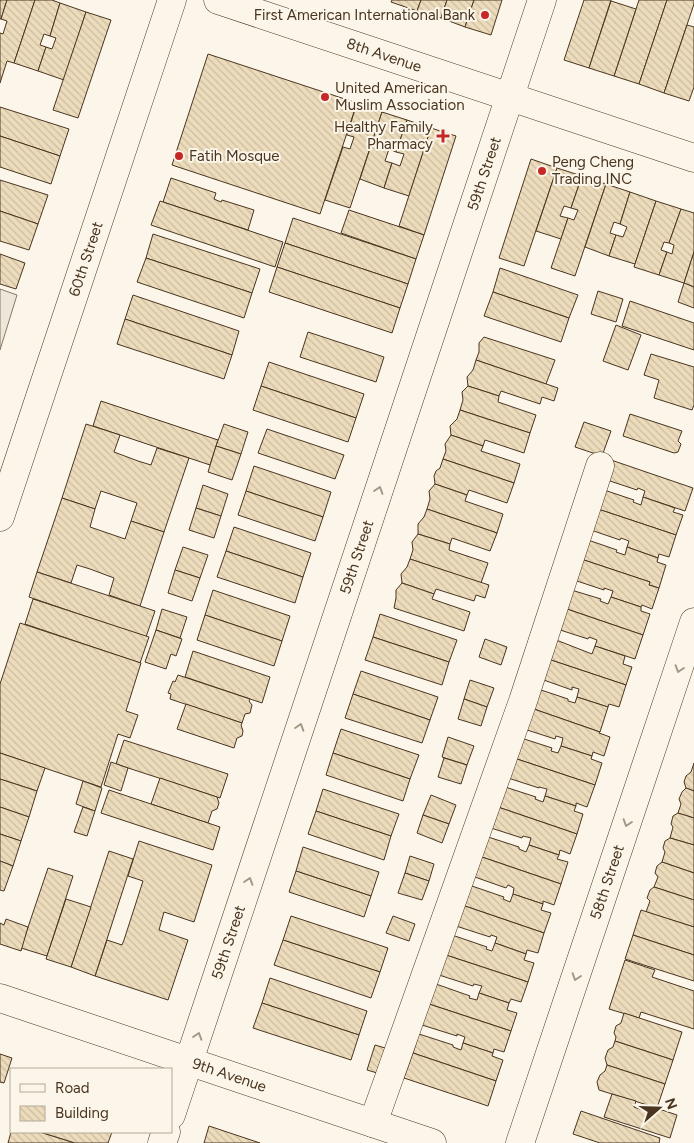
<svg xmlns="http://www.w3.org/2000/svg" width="694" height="1143" font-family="Figtree,sans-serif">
<defs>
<pattern id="building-back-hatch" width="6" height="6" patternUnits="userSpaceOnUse" patternTransform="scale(1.25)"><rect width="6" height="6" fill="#ecdcbc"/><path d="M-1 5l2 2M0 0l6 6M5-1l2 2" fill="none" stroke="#ccbda1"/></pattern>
</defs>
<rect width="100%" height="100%" fill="#fbf6e9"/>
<!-- parking -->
<polygon fill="#ede7d9" stroke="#887966" points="0,289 17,295 0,350"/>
<!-- building -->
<g fill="url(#building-back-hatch)" stroke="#4a3520">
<polygon points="0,0 7,0 1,19 0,19"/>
<polygon points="7,0 35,0 14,63 7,61 0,83 0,33 3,34 7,21 1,19"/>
<polygon points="35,0 52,0 60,3 50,36 44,34 40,45 46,47 38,71 14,63"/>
<polygon points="392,0 421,0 417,11 391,2"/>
<polygon points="421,0 447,0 441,18 417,11"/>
<polygon points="447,0 474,0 465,27 441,18"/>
<polygon points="474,0 502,0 491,35 465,27"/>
<polygon points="584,0 611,0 589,68 564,60"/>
<polygon points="639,0 667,0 639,84 614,76"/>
<polygon points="667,0 694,0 694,4 664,93 639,84"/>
<polygon points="611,1 636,9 614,76 589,68"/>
<polygon points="60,3 86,12 64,80 38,71 46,47 52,49 56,38 50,36"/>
<polygon points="86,12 111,20 78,118 53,110"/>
<polygon points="687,25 694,27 694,87 689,101 664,93"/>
<polygon points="208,54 357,103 320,214 172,165"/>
<polygon points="357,103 382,112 350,208 325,200 343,147 350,149 354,137 347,135"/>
<polygon points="0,107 69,129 60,156 0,136"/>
<polygon points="382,112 407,120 396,152 389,149 385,161 392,163 384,188 360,179"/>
<polygon points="407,120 431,128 409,196 384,188 392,163 400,166 404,154 396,152"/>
<polygon points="431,128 456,136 424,235 399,226"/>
<polygon points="0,136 60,156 51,184 0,167"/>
<polygon points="531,159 557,168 524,266 499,258"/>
<polygon points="557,168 582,176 571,208 564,206 560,216 568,218 561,239 536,231"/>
<polygon points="582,176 606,184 575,276 551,268 568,218 574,220 578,210 571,208"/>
<polygon points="171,178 216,193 214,199 221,202 222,200 254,210 248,230 163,202"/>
<polygon points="0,180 48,195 38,224 0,211"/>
<polygon points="606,184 630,192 620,224 614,222 610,233 616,235 609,256 585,247"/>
<polygon points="630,192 656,201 635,264 609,256 616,235 623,237 627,227 620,224"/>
<polygon points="160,201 283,242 275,267 151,225"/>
<polygon points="656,201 681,209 669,243 664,242 661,250 667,252 659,275 634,267"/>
<polygon points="681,209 694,213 694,252 684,283 659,275 667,252 672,254 674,245 669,243"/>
<polygon points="349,210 424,235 416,259 341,233"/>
<polygon points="0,211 38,224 29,250 0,241"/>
<polygon points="293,218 416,259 408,284 285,243"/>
<polygon points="153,234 260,269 252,293 146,258"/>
<polygon points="285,243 408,284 400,308 277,267"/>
<polygon points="694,252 694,287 684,283"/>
<polygon points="0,254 25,263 16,289 0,284"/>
<polygon points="146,258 252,293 244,318 137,282"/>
<polygon points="277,267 400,308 392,333 269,292"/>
<polygon points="500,268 578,295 569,318 493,292"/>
<polygon points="684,283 694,287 694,308 678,302"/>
<polygon points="598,291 623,299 616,322 591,314"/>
<polygon points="493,292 569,318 561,342 484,316"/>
<polygon points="133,295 239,331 232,355 125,319"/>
<polygon points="630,301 694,323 694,350 622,326"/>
<polygon points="125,319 232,355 224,379 117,344"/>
<polygon points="616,325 641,335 628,370 603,361"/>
<polygon points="308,332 384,357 376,382 300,357"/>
<polygon points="484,337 555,360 546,384 476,360 479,352 479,343"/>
<polygon points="651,354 694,367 694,405 692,410 654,398 659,380 644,375"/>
<polygon points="476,360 558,388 554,401 542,397 540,404 501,391 499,396 468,386 467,377 473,370"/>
<polygon points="269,362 364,394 356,418 261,386"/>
<polygon points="261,386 356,418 348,442 253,410"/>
<polygon points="468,386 499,396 498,402 536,415 530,433 460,410 463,400 462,392"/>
<polygon points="101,401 218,440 210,465 93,426"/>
<polygon points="460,410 530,433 524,453 485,440 483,446 451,435 450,426 457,419"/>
<polygon points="630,414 682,431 678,441 681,444 678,452 674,453 623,436"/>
<polygon points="584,422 611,431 602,456 575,447"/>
<polygon points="86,424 120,435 114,452 138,461 151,465 157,448 189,458 164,532 131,521 137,503 101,491 95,509 62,498"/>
<polygon points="224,424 248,432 241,454 216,446"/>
<polygon points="267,429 344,455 335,479 258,453"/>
<polygon points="451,435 483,446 481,451 520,464 514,483 443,459 446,451 445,444"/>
<polygon points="216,446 241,454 232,480 208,472"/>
<polygon points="443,459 514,483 507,503 469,490 467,495 435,484 434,476 436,471 440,468"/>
<polygon points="611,460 693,488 685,511 643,497 645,491 638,488 637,490 604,479"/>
<polygon points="254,466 331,492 323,517 246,491"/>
<polygon points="435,484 467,495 465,501 503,514 497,533 427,509 430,499 429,491"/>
<polygon points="203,485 228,494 221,516 196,508"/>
<polygon points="601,489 634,500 633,502 641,505 643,497 675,508 673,512 683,515 676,535 595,508"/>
<polygon points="246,491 323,517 315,541 238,515"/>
<polygon points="62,498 95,509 90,527 125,539 131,521 164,532 140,606 109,595 114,578 90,569 77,565 71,583 37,572"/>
<polygon points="196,508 221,516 214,538 189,530"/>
<polygon points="595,508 676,535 669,557 659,554 658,558 627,547 629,541 621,538 620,540 588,529"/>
<polygon points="427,509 497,533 490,551 452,538 450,544 418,534 418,524 424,517"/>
<polygon points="234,527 311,553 303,577 226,551"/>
<polygon points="418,534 450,544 449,550 488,563 481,583 410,559 413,550 412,542"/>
<polygon points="585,539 617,550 616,552 625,555 627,547 658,558 657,562 666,565 659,588 649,585 650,582 578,558"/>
<polygon points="183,547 208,555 200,578 175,570"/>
<polygon points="226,551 303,577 295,603 217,577"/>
<polygon points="578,558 650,582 649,585 659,588 652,609 642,605 641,607 611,597 613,591 604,588 604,590 571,579"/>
<polygon points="410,559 489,585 485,598 476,595 474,601 436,589 434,594 402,583 401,574 407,567"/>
<polygon points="175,570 200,578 192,601 168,593"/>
<polygon points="37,572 155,611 146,637 29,597"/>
<polygon points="402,583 434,594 432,599 470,612 464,631 394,608 396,598 396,590"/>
<polygon points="568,589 601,599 600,601 608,604 611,597 641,607 641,611 650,614 643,635 561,607"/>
<polygon points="213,590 290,616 282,641 205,615"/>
<polygon points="33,599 149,637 140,663 25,624"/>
<polygon points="561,607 643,635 635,659 595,646 597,640 589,637 588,639 554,628"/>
<polygon points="162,609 187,617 180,638 156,630"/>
<polygon points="380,614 457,640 449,662 373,637"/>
<polygon points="205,615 282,641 274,666 197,640"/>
<polygon points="20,623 141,663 126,711 138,715 130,738 118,734 101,787 0,753 0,684"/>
<polygon points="156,630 182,639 176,656 171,654 166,669 145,662"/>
<polygon points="373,637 449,662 442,685 365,660"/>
<polygon points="551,638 592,654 595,646 625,656 623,664 632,667 626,685 545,658"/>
<polygon points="485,639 507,647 501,665 479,657"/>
<polygon points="193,651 270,677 262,703 185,677"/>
<polygon points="545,658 626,685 619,707 609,704 608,707 577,697 579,689 572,687 572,690 538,678"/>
<polygon points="361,671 438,697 430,720 353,694"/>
<polygon points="178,675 250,699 249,701 252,705 250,713 245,714 242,723 170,699 171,694 168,693 173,681 175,682"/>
<polygon points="470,680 494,688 487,707 464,699"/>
<polygon points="535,688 568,699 568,701 575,703 577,697 608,707 600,732 528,707"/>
<polygon points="353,694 430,720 422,743 345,718"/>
<polygon points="464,699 487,707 481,726 458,719"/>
<polygon points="186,704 242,723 241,725 243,731 242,736 237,738 234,748 177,729"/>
<polygon points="528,707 600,732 599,733 610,737 604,756 593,752 592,756 561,746 563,738 556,736 555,739 521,728"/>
<polygon points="341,729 419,755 410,779 333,753"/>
<polygon points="448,737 474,746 467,765 442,757"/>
<polygon points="518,737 552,748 551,751 558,753 561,746 592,756 591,759 602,763 595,785 511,757"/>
<polygon points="124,740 228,774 220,798 116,764"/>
<polygon points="0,753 45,768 37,791 0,779"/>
<polygon points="333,753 410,779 403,801 326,775"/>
<polygon points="511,757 595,785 587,807 576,803 576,806 545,796 547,789 539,787 539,788 505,777"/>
<polygon points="444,758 467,765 461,784 438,777"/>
<polygon points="111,762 128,768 121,791 104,785"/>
<polygon points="694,763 694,791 686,788 684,782 686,776 691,772"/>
<polygon points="160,778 217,797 219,803 217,809 212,811 208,823 151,804"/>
<polygon points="0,779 37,791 29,817 0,807"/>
<polygon points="83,781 102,788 95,811 76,804"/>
<polygon points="502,786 536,797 535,799 543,802 545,796 576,806 574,811 583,814 577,834 495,806"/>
<polygon points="686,788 694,791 694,818 678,813 681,804 679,799 682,792"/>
<polygon points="323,789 399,814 391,836 316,811"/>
<polygon points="109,790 220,827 213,850 101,813"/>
<polygon points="431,795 456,805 449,824 423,815"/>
<polygon points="495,806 577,834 570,854 560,850 559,855 529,845 531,838 523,836 522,838 488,827"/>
<polygon points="0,807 29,817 21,841 0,834"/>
<polygon points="83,807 95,811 87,836 74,832"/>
<polygon points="316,811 391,836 384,860 308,834"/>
<polygon points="678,813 694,818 694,845 670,838 673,827 671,824 673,816"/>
<polygon points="423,815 449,824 442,843 417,833"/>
<polygon points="0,834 21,841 13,866 0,861"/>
<polygon points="485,836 519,847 519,849 526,852 529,845 559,855 557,859 568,862 561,884 479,856"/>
<polygon points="670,838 694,845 694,873 662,862 665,852 663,848 665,841"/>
<polygon points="139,841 212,865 194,922 164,912 159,930 188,940 168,1000 95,976 107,940 122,945 124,940 143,881 128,876"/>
<polygon points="303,847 379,872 371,896 296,871"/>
<polygon points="109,851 133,859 95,976 71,967"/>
<polygon points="410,856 434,864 429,881 405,873"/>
<polygon points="479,856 561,884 554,905 543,901 543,904 513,894 514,888 508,885 506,888 472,876"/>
<polygon points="0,861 13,866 4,891 0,890"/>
<polygon points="662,862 694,873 694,900 654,887 658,877 655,873 657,866"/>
<polygon points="48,868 73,876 47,956 21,948"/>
<polygon points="296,871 371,896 364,917 289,892"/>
<polygon points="405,873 429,881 422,900 398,893"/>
<polygon points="469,885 504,897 503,899 510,902 513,894 543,904 541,910 551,913 544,933 462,905"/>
<polygon points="654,887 694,900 694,927 646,912 650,901 647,898 650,890"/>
<polygon points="66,899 91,907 71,967 46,959"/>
<polygon points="462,905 544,933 538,953 527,950 526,954 495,943 497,937 491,935 490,937 456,926"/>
<polygon points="641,910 694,927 694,955 633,935"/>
<polygon points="291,916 388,948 380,972 283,940"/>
<polygon points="393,916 415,924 409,941 386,933"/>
<polygon points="6,919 28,927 21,951 0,944 0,923 4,925"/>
<polygon points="452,935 487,947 486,949 492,951 495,943 526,954 524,960 534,963 528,982 446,955"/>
<polygon points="633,935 694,955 694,981 625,959"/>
<polygon points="283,940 380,972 371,998 274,965"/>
<polygon points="446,955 528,982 521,1002 511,999 509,1003 479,993 482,986 474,984 473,986 439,975"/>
<polygon points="625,960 655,970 652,977 694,991 694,1029 641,1012 639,1018 609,1009"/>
<polygon points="270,978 367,1011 359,1035 262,1003"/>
<polygon points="436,984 470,996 469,998 477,1000 479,993 509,1003 507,1010 517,1013 511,1031 429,1004"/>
<polygon points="262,1003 359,1035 351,1060 253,1028"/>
<polygon points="429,1004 511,1031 504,1052 494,1049 493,1053 463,1043 465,1037 457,1034 457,1036 422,1025"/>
<polygon points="624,1013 682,1032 673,1060 615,1041 616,1037 614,1033 616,1026 621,1023"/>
<polygon points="419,1034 453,1045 453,1047 461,1050 463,1043 493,1053 492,1056 503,1060 496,1081 413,1053"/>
<polygon points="615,1041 673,1060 665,1084 607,1065 605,1058 608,1050 613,1047"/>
<polygon points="375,1045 392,1050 384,1075 367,1070"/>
<polygon points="413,1053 496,1081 488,1106 404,1078"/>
<polygon points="0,1054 12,1058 4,1083 0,1082"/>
<polygon points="607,1065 665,1084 657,1108 599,1090 597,1082 600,1075 605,1071"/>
<polygon points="612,1094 636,1101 634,1107 645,1111 647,1105 677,1115 670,1138 604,1117"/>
<polygon points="581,1111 660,1138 659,1143 600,1143 573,1134"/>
<polygon points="209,1126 260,1143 204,1143"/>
<polygon points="11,1132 40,1132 75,1143 8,1143"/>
<polygon points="40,1132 112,1132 108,1143 75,1143"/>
</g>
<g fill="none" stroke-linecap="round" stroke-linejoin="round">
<!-- minor casing -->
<g stroke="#4a3520" stroke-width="29">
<g id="minor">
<path id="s1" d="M 218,0 L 694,158"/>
<path id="s2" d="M 0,517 L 172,0"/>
<path id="s3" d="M 0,998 L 432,1143"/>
<path id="s4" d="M 171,1115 L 542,0"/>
<polyline points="373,1123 523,701 600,466"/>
<polyline points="162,1143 166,1132"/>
<path id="s5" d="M 520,1143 L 694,622"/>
</g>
</g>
<!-- minor -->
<use href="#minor" stroke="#fbf6e9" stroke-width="28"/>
</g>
<!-- one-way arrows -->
<defs><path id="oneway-chevron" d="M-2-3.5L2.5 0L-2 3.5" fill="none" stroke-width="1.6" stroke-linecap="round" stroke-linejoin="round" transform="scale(1.25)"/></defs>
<g stroke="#a29684">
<use href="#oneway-chevron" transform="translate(379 490) rotate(-72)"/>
<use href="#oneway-chevron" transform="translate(679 669) rotate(108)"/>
<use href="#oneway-chevron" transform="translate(300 727) rotate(-72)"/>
<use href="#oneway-chevron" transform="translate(627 823) rotate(108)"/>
<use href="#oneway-chevron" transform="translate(249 881) rotate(-72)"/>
<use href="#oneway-chevron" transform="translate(576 977) rotate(108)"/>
<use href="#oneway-chevron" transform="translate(198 1036) rotate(-72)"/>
</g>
<!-- markers -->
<g fill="#c62828" stroke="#fbf6e9" stroke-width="2">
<circle cx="485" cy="15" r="5"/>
<circle cx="325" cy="97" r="5"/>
<path d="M440.5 128.5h5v5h5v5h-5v5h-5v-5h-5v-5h5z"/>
<circle cx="179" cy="156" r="5"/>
<circle cx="542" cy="171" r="5"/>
</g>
<g text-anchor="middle" stroke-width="4" stroke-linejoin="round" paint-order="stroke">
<!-- poi labels -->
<g font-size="15" fill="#4a3520" stroke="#fbf6e9" text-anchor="start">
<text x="475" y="20" text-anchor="end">First American International Bank</text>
<text x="335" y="93">United American<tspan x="335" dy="17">Muslim Association</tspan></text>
<text x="433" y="132" text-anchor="end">Healthy Family<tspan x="433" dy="17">Pharmacy</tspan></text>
<text x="189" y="161">Fatih Mosque</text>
<text x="552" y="167">Peng Cheng<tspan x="552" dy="17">Trading INC</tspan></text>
</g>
<!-- street labels -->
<g font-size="15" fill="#4a3520" stroke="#fbf6e9">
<text dy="5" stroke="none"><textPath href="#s1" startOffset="175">8th Avenue</textPath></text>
<text dy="5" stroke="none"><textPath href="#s4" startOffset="992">59th Street</textPath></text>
<text dy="5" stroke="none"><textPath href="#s2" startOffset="272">60th Street</textPath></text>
<text dy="5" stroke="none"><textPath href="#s4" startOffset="588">59th Street</textPath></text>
<text dy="5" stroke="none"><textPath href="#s5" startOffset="275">58th Street</textPath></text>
<text dy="5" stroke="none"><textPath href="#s4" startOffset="182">59th Street</textPath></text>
<text dy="5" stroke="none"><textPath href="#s3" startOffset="242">9th Avenue</textPath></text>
</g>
</g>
<!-- legend -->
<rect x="10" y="1068" width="162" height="65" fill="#fbf6e9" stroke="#b4a999"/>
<rect x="20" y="1084" width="25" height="8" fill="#fbf6e9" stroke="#b4a999"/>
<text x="55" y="1093" font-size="15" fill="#4a3520">Road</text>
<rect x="20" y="1106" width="25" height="15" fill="url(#building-back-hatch)" stroke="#b4a999"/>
<text x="55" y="1118" font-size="15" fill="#4a3520">Building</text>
<!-- north arrow -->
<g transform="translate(659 1108) rotate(70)" stroke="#fbf6e9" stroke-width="4" paint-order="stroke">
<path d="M0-4L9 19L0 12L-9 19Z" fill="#4a3520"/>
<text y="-8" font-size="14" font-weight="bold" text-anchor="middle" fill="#4a3520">N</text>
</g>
</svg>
